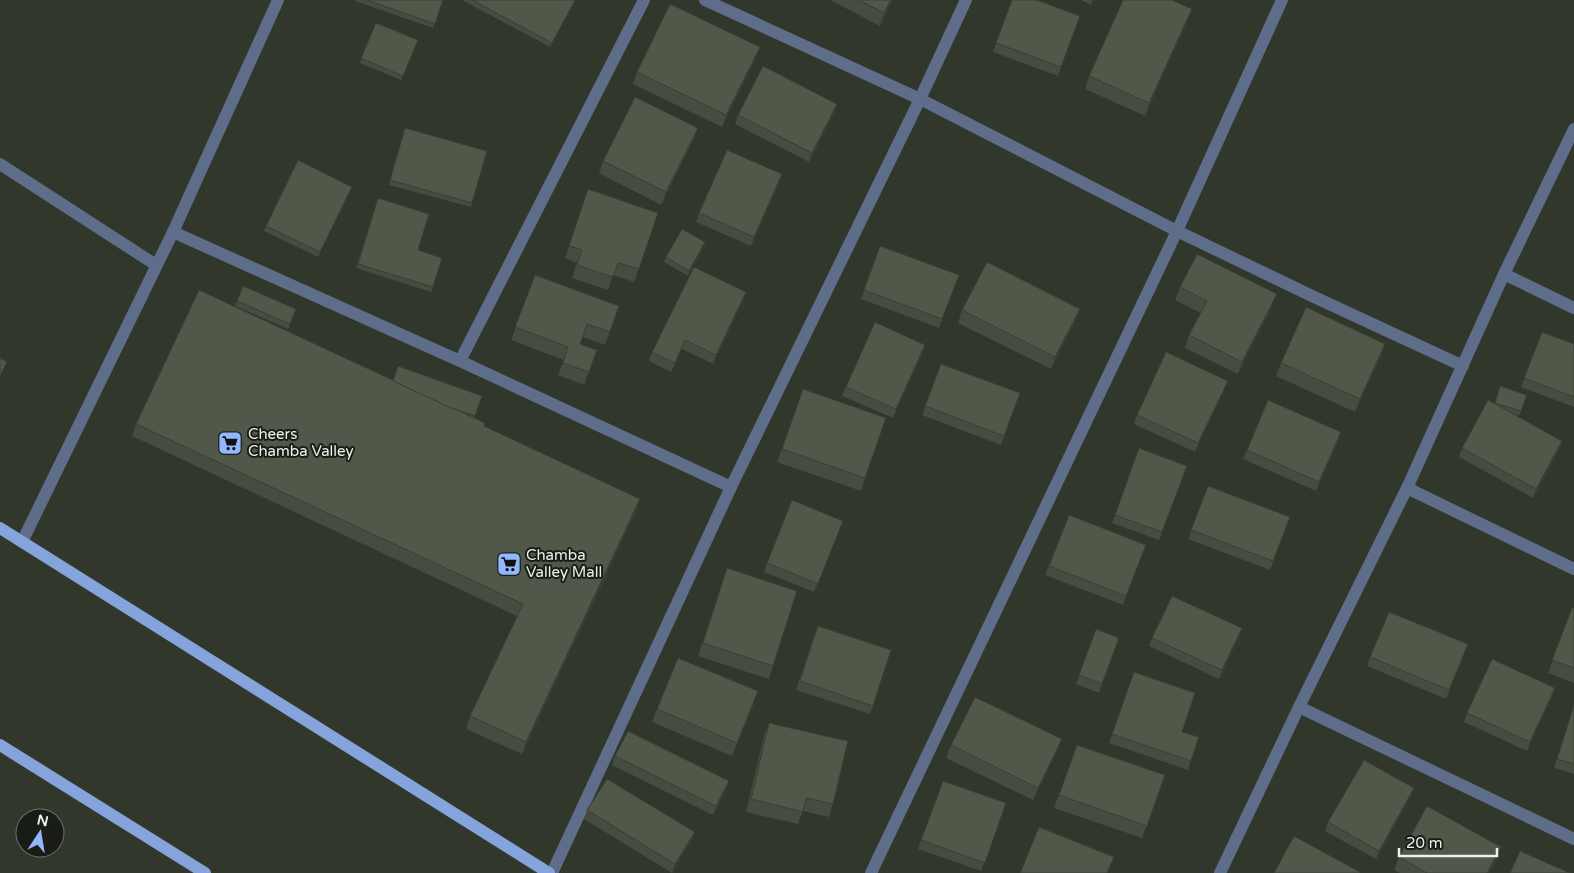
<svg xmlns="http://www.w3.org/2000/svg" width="1574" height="873" font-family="'Varela Round',sans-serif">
<rect width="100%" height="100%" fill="#31372a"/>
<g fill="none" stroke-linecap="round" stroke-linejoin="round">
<!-- minor -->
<g stroke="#5e6d89" stroke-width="12">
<polyline points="705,0 920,99 1177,231 1312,296 1463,366"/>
<polyline points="0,164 156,265"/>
<polyline points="173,232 460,361 731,487"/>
<polyline points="1504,274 1574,308"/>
<polyline points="460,361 644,0"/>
<polyline points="1407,488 1574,569"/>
<polyline points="22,542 173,232 278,0"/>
<polyline points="1299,707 1574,839"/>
<polyline points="552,873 731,487 920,99 966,0"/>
<polyline points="871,873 1177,231 1282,0"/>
<polyline points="1220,873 1299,707 1407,488 1504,274 1574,129"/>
</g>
<!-- major -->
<g stroke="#85a4dc" stroke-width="12">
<polyline points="0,528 549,873"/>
<polyline points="0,745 205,873"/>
</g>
</g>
<!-- wall -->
<g fill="#464c40">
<polygon points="355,0 443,0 433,28 355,1"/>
<polygon points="462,0 576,0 550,47"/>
<polygon points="830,0 893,0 880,26"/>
<polygon points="1012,0 1080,16 1058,76 993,52"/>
<polygon points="1081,0 1093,0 1091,5"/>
<polygon points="1192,9 1187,21 1145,116 1085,89 1089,76"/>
<polygon points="376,23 418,40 401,80 360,63"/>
<polygon points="760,47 755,60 722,127 633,84 637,72"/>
<polygon points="837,104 834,113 809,162 735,124 738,115"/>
<polygon points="405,128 472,203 471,207 389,185"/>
<polygon points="693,141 661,205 599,173 603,161"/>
<polygon points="779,183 751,246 696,222 699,213"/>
<polygon points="350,191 318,257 264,231 266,226"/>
<polygon points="378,198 433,287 431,292 356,268"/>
<polygon points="584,202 639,269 634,282 613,275 608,290 572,278 577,263 565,258"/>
<polygon points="705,242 704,247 688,276 664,262 666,257"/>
<polygon points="880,246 959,275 939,328 861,299"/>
<polygon points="535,275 619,306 605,345 583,337 580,344 597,350 584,385 558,375 564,360 511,340"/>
<polygon points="243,286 296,309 288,329 235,306"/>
<polygon points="1180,287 1272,307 1238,374 1185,348 1189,335 1201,313 1175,300"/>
<polygon points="743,301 713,364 682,349 671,372 649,361 652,352"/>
<polygon points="1080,309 1075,322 1051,369 958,323 962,310"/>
<polygon points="1542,332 1574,344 1574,407 1521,387"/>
<polygon points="1385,344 1381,356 1355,412 1276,376 1281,363"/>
<polygon points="925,345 922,354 893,418 842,396 846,387"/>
<polygon points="941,364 1020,393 1001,445 922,415"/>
<polygon points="393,380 482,396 474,418 484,426 636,512 522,754 466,729 470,716 517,616 132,436 136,424"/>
<polygon points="1500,386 1527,395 1519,416 1513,414 1562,441 1559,450 1533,498 1459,457 1462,448 1494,404"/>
<polygon points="803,389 886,418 861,491 777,462"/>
<polygon points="1224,390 1195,452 1134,424 1137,415"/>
<polygon points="1338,441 1316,491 1243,459 1247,450"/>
<polygon points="1139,448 1187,466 1159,540 1112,523"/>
<polygon points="1208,486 1290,517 1270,570 1188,539"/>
<polygon points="1069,515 1146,545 1123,605 1045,575"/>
<polygon points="843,521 814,592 764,572 767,563"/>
<polygon points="727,568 773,666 769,679 698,656"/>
<polygon points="1574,608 1574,683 1548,673"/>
<polygon points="1096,629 1119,638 1099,693 1076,684"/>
<polygon points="814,635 873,706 870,714 796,690"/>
<polygon points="1239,637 1219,679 1149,646 1152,638"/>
<polygon points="1468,644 1446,699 1367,666 1370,657"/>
<polygon points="1134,672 1182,732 1199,737 1188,770 1109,743"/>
<polygon points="1552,697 1527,751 1464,722 1467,713"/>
<polygon points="754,704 732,756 652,722 657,709"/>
<polygon points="1574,704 1574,774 1554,768"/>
<polygon points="769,723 833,804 829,817 803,811 798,824 746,812 764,736"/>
<polygon points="1062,739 1057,752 1033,800 946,758 951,745"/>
<polygon points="1077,745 1165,775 1142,838 1054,808"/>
<polygon points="615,756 726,790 713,815 612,765"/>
<polygon points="943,781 1006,803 981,871 918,849"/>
<polygon points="1414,788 1411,796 1376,859 1325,831 1328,822"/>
<polygon points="587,810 695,832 691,841 672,873 584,819"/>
<polygon points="1399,857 1497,859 1489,873 1400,873 1394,870"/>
</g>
<!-- shaded-wall -->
<g fill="#393e34">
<polygon points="575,0 576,0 550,47 552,43"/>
<polygon points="891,0 893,0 880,26 884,13"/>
<polygon points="1192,9 1187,21 1145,116 1149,103"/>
<polygon points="760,47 755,60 722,127 726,115"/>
<polygon points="837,104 834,113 809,162 812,153"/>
<polygon points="698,128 693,141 661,205 666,192"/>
<polygon points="782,174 779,183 751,246 754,237"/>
<polygon points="705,242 704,247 688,276 689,271"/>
<polygon points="746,292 743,301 713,364 716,355"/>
<polygon points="1277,294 1272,307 1238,374 1242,362"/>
<polygon points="1080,309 1075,322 1051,369 1055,357"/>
<polygon points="685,340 682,349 671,372 675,363"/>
<polygon points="1385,344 1381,356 1355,412 1360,399"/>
<polygon points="925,345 922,354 893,418 896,409"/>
<polygon points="1228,381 1224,390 1195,452 1198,443"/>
<polygon points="1341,432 1338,441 1316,491 1319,482"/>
<polygon points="1562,441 1559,450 1533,498 1536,489"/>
<polygon points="640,499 636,512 522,754 526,742"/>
<polygon points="1242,628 1239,637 1219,679 1222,670"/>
<polygon points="1555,688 1552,697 1527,751 1530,742"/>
<polygon points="758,691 754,704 732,756 737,743"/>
<polygon points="1062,739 1057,752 1033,800 1038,788"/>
<polygon points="729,781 726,790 713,815 716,806"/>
<polygon points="1414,788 1411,796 1376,859 1379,851"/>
<polygon points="695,832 691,841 672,873 675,864"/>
<polygon points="1501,847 1497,859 1489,873 1487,873"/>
</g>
<!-- building -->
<g fill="#51584a" stroke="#393e34">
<polygon points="367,0 443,0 435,24"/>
<polygon points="472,0 575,0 552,43"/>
<polygon points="859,0 891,0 884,13"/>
<polygon points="1012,0 1037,0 1080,16 1061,67 996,43"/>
<polygon points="1123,0 1172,0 1192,9 1149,103 1089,76"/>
<polygon points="670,4 760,47 726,115 637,72"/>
<polygon points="376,23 418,40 403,76 361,58"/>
<polygon points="763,66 837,104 812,153 738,115"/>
<polygon points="635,97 698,128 666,192 603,161"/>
<polygon points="405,128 487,151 472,203 390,180"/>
<polygon points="727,150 782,174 754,237 699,213"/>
<polygon points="298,160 352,187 320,252 266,226"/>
<polygon points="588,189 658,213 639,269 618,263 613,277 577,265 582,250 569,246"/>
<polygon points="378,198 429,214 418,250 442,258 433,287 358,264"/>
<polygon points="682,229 705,242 689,271 666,257"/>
<polygon points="880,246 959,275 942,319 864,290"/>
<polygon points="1197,254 1277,294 1242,362 1189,335 1207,301 1180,287"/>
<polygon points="987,262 1080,309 1055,357 962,310"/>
<polygon points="694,267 746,292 716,355 685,340 675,363 652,352"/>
<polygon points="535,275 619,306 610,332 587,324 580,344 597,350 589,372 563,363 568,347 515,327"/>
<polygon points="243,286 296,309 290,324 237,301"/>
<polygon points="199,290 485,423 484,426 640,499 526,742 470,716 523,604 136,424"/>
<polygon points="1306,307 1385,344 1360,399 1281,363"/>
<polygon points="875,322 925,345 896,409 846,387"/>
<polygon points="1542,332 1574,344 1574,397 1524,378"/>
<polygon points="1166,352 1228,381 1198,443 1137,415"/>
<polygon points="0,358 7,362 0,376"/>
<polygon points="941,364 1020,393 1004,436 925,406"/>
<polygon points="398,366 482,396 475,416 449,407 393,381"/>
<polygon points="1500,386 1527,395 1521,411 1495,403"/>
<polygon points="803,389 886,418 865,478 782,449"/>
<polygon points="1268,400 1341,432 1319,482 1247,450"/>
<polygon points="1488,400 1562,441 1536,489 1462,448"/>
<polygon points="1139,448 1187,466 1162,532 1115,515"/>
<polygon points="1208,486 1290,517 1273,561 1191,530"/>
<polygon points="792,500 843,521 818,584 767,563"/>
<polygon points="1069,515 1146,545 1126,596 1049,566"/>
<polygon points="727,568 797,591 773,666 703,643"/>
<polygon points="1172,596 1242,628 1222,670 1152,638"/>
<polygon points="1572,608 1574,608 1574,668 1552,660"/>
<polygon points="1389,612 1468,644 1449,690 1370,657"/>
<polygon points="818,626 891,650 873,706 800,681"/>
<polygon points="1096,629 1119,638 1102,684 1079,675"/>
<polygon points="678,658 758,691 737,743 657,709"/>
<polygon points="1492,659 1555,688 1530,742 1467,713"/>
<polygon points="1134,672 1195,693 1182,732 1199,737 1191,761 1112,734"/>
<polygon points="975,697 1062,739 1038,788 951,745"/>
<polygon points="1574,705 1574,764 1557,759"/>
<polygon points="769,723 848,741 833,804 806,798 803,812 751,799"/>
<polygon points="628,731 729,781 716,806 615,756"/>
<polygon points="1077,745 1165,775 1147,826 1059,795"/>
<polygon points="1364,760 1414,788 1379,851 1328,822"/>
<polygon points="607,779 695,832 675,864 587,810"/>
<polygon points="943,781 1006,803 985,863 921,840"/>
<polygon points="1427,806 1501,847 1487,873 1427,873 1399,857"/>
<polygon points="1039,827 1114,857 1107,873 1020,873"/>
<polygon points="1294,836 1360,872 1360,873 1274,873"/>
<polygon points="1520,851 1570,873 1510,873"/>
</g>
<!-- icons -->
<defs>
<g id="supermarket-square" transform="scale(1.25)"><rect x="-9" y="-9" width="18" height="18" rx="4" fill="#92b7fd" stroke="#1a1d17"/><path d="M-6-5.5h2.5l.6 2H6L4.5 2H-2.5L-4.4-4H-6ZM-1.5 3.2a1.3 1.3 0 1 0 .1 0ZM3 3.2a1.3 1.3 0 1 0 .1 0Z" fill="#111"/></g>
</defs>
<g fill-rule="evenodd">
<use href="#supermarket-square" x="230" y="443"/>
<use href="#supermarket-square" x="509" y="564"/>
</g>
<g text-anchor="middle" stroke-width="4" stroke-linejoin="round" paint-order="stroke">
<!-- poi labels -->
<g font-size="15" fill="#ecf0e8" stroke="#1a1d17" text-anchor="start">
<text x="248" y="439">Cheers<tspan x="248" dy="17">Chamba Valley</tspan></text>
<text x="526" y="560">Chamba<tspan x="526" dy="17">Valley Mall</tspan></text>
</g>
</g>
<!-- north arrow -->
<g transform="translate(40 833) rotate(12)"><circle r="24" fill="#1a1d17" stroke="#6e716b"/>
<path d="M0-4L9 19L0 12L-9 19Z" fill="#92b7fd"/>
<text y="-8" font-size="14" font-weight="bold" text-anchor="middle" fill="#ecf0e8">N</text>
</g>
<!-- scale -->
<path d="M1399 848v8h98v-8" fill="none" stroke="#ecf0e8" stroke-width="2.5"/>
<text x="1406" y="848" font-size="15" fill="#ecf0e8" stroke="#1a1d17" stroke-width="4" paint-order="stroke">20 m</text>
</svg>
